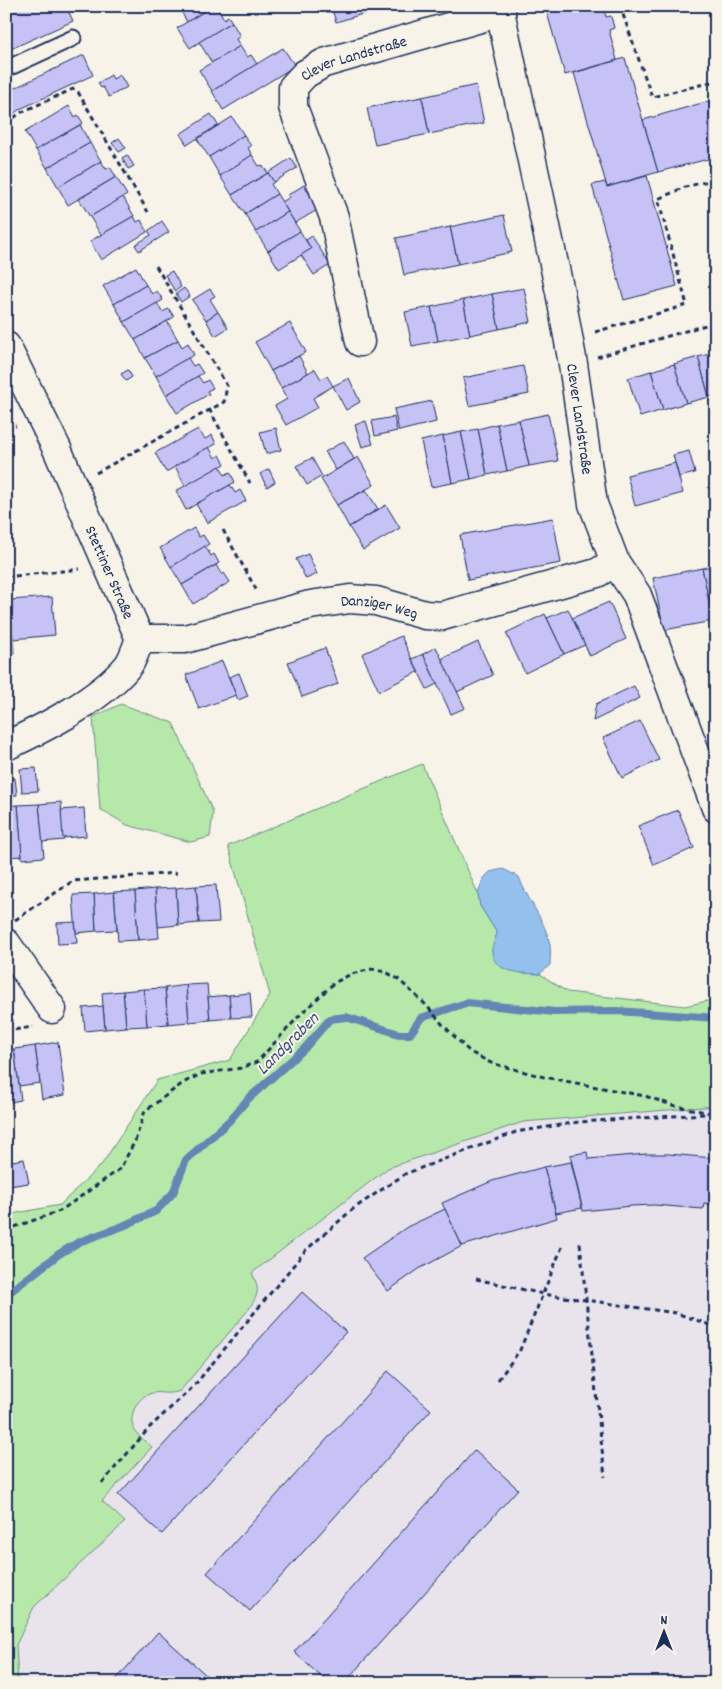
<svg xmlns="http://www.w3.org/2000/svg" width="722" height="1689" font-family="Dekko,sans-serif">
<rect width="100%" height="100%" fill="#f7f3e8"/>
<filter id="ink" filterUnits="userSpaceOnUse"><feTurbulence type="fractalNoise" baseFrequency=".02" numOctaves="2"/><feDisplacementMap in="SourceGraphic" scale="10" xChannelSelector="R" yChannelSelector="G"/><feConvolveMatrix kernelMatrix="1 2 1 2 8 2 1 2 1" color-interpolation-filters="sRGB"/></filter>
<g filter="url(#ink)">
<!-- built -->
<polygon fill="#e9e4ec" points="716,1106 716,1683 6,1683 6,1454 252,1273 388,1168 523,1122"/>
<!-- green -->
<g fill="#b6e9a9" stroke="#688c84">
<polygon points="121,704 173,723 213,812 210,837 191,842 127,825 100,809 93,717"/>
<path d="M 422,764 L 478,894 L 480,906 L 497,933 L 492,951 L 521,973 L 540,974 L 567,992 L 685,1006 L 716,999 L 716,1106 L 523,1122 L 388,1168 L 252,1273 C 260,1290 259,1293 249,1309 L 180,1391 C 166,1396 158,1390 149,1394 C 137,1398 129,1415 133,1427 C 136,1435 145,1441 152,1447 L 102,1501 L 125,1522 L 34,1607 L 16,1645 L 18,1683 L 6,1683 L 6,1215 L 60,1205 L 102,1164 L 157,1080 L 230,1060 L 270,995 L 228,846 Z"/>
</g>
<!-- water -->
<path fill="#94c0ed" stroke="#6486b4" d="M 503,869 L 519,877 C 527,900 546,921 550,945 C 551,951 550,959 550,965 L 540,974 C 524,973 494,974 492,952 C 491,946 496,939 497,933 L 480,906 L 478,894 L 483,879 L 490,872 Z"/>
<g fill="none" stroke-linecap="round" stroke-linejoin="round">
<!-- stream -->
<polyline stroke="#6486b4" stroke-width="8" points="6,1293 11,1291 59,1254 79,1242 123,1226 156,1211 173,1193 186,1160 229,1121 248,1099 304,1049 330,1019 346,1017 399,1034 410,1034 421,1018 466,1003 555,1012 617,1011 716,1018"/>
</g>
<!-- building -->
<g fill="#c7c2f5" stroke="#1b2f5e">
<polygon points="6,6 66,6 73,21 6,51"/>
<polygon points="178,6 213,6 187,22"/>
<polygon points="213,6 217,6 224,19 228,16 232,22 190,48 177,28"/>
<polygon points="331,6 389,6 336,22"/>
<polygon points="545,6 603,6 606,17 611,16 614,28 609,30 617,60 565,75"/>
<polygon points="232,22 240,36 236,39 240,46 212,63 199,42"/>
<polygon points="240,46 247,57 251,55 257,64 212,91 199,70"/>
<polygon points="283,48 295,66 223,110 212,91"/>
<polygon points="84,55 93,75 20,109 6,119 6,92"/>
<polygon points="625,58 658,172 607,187 574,73"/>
<polygon points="111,75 113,79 120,75 127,87 109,97 103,87 101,88 98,83"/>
<polygon points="476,85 484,123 429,134 422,97"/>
<polygon points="422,97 429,134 375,145 367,108"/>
<polygon points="716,99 716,157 658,172 643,120"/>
<polygon points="69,106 75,117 78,115 83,123 36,150 25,132"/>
<polygon points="211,114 218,125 187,145 180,134"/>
<polygon points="232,117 244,135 209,157 197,139"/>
<polygon points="80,125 90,143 47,168 36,150"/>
<polygon points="244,135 251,146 248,148 252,155 220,176 209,157"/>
<polygon points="119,138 126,148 119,152 112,143"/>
<polygon points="90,143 101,161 58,187 47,168"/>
<polygon points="127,155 134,166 128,169 122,158"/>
<polygon points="252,155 259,166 262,165 268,173 232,195 220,176"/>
<polygon points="291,158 297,168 274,182 268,173"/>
<polygon points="101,161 106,169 110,167 116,177 68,205 58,187"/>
<polygon points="268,173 274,182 271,184 277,194 245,214 232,195"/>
<polygon points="647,176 677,286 624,300 592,185 605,182 607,187"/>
<polygon points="116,177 127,195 90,217 79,199"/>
<polygon points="304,185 319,209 295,223 282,202 290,197 288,195"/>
<polygon points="277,194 288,212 256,232 245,214"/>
<polygon points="123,197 134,216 101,235 90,217"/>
<polygon points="288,212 300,231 268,251 256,232"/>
<polygon points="504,215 512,252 458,264 450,227"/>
<polygon points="134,216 137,222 141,220 147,232 101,260 90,241"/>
<polygon points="162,221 169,232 139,251 135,245 151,235 148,231"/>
<polygon points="450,227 458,264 404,275 396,238"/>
<polygon points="300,231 311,249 279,269 268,251"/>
<polygon points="312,236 330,265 314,275 301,255 311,249 306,240"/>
<polygon points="136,267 146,285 114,304 103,286"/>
<polygon points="172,271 181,287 175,291 165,275"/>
<polygon points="146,285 152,294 157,291 163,300 124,322 114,304"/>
<polygon points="184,288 190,296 181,302 176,294"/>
<polygon points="524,288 531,322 499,329 492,294"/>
<polygon points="210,289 215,296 210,299 218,312 206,320 192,300"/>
<polygon points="492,294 499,329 470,335 463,300"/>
<polygon points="463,300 470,335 438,341 431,307"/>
<polygon points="157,303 162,312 169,309 174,317 135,340 124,322"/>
<polygon points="431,307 438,341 412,346 405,312"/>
<polygon points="218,312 228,328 215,336 206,320"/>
<polygon points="167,321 178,340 145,358 135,340"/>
<polygon points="290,323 306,352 271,371 255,342"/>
<polygon points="178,340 182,347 188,343 194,355 156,376 145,358"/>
<polygon points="716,352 716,395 709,397 698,357"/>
<polygon points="299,356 308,373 281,388 271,371"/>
<polygon points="698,357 709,397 686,403 674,364"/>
<polygon points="188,358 193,366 197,364 203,373 166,395 156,376"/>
<polygon points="674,364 686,403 663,410 651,371"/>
<polygon points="523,366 529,394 469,406 463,378"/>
<polygon points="315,369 321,379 327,376 333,386 313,398 318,407 286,425 275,406 287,399 281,388"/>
<polygon points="128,370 132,377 126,381 121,374"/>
<polygon points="651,371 663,410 640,417 628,378"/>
<polygon points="198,376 203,383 208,380 213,388 207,391 209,394 177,413 166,395"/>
<polygon points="349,378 360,402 346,410 333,386"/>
<polygon points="432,401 436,422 399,431 394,409"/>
<polygon points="548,414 558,461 529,466 519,420"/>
<polygon points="394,417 397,431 375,436 372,421"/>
<polygon points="519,420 529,466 507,471 497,424"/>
<polygon points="366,421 373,444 362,447 355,425"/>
<polygon points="497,424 507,471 487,475 478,429"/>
<polygon points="276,428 281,450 266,454 260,432"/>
<polygon points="198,429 205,439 212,435 216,444 166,472 155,453"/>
<polygon points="478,429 487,475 471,479 461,432"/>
<polygon points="461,432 471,479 452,483 443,436"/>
<polygon points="443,436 452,483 431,487 421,441"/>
<polygon points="344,441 354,459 336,470 325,452"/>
<polygon points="209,447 215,458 220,455 225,464 185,486 175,466"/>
<polygon points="716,450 716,478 709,451"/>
<polygon points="689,451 695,473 679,477 673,455"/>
<polygon points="358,457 374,485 337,505 321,479"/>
<polygon points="312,458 322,476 307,485 296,466"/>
<polygon points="675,463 683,493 635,506 627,475"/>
<polygon points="220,466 225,475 230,472 235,482 186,510 176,491"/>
<polygon points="269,469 275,482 267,487 260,474"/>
<polygon points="230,485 235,493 240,490 246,501 207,523 196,504"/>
<polygon points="366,490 378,509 349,527 337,505"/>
<polygon points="386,505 400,528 363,550 349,527"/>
<polygon points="553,518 561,563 468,580 460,535"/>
<polygon points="194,528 199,537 203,535 209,544 171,567 160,548"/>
<polygon points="205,546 211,556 214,554 219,563 182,585 171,567"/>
<polygon points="308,554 317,574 306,579 296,559"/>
<polygon points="216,565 222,575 224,573 230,582 193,604 182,585"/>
<polygon points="716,565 716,620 713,621 702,568"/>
<polygon points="702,568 713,621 664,630 653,578"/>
<polygon points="52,597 55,635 13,639 10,600"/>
<polygon points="10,600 14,653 6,654 6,601"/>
<polygon points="609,602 626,639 590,656 572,618"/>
<polygon points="568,609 585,645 564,654 547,618"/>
<polygon points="545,614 564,654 525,673 506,633"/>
<polygon points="401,636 418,672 379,691 362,654"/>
<polygon points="478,642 493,675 457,692 441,659"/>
<polygon points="436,647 465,708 451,714 423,654"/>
<polygon points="325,648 338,684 302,697 288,662"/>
<polygon points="423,654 437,684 427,689 412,659"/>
<polygon points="222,661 236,695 199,709 186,675"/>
<polygon points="239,673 248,696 238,700 229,677"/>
<polygon points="634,686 640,698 593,721 596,704"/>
<polygon points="640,721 659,760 622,778 603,738"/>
<polygon points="36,768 38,791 22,792 20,769"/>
<polygon points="15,778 17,795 6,796 6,779"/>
<polygon points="61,802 64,840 42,842 39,804"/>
<polygon points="39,804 44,857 22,859 18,805"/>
<polygon points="18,805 22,856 6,857 6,806"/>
<polygon points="84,808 86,836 63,838 61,810"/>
<polygon points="678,810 694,848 654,865 638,826"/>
<polygon points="216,885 219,922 199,923 196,886"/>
<polygon points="196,886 199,923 178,925 176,888"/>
<polygon points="176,888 178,925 158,927 155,889"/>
<polygon points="155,889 159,938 138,940 135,891"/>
<polygon points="135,891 138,940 118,941 114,892"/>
<polygon points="114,892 117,930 96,931 94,894"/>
<polygon points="94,894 96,931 76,933 73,895"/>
<polygon points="75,922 77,943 58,944 57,923"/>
<polygon points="207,984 210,1020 189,1022 186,985"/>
<polygon points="186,985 189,1022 168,1024 165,988"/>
<polygon points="165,988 168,1024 147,1026 144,989"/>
<polygon points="144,989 147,1026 126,1027 123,991"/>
<polygon points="123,991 126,1027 105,1029 102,993"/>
<polygon points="250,993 252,1017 231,1018 229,995"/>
<polygon points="229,995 231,1018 210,1020 208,997"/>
<polygon points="103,1006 105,1029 85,1031 83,1008"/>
<polygon points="58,1042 65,1095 42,1099 35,1046"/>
<polygon points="35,1046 40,1083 19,1086 14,1049"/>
<polygon points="14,1049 21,1100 6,1103 6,1050"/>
<polygon points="587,1152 588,1159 646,1154 669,1154 713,1158 713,1162 716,1163 714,1205 704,1203 703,1209 654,1205 631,1206 583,1211 570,1155"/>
<polygon points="24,1159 29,1183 9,1186 6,1162"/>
<polygon points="571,1162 582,1208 556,1213 544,1167"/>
<polygon points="544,1167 557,1218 462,1246 442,1203 492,1181"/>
<polygon points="445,1209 462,1246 419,1269 388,1291 362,1258 407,1227"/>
<polygon points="302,1292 346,1332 162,1534 118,1495"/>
<polygon points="388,1371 431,1410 250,1611 207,1573"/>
<polygon points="475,1450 518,1489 344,1683 328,1683 294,1652"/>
<polygon points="158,1632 215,1683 113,1683"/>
</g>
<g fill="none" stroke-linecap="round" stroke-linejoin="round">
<!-- service casing -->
<g stroke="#1b2f5e" stroke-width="19">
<polyline id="service" points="6,69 73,38"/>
</g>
<!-- minor casing -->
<g stroke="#1b2f5e" stroke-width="31">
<g id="minor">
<path id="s1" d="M 499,6 L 560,292 L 573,364 L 593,504 L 615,562 L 637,595 L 716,808"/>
<path id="s2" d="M 360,342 L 334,217 L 293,107 L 293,87 L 305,74 L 324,63 L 501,12"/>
<path id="s3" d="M 6,346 L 57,449 L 140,639 C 136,648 133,660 127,667 C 98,701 46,727 6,746"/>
<path id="s4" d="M 140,639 L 185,639 L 310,605 L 350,599 L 376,601 L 425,615 L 442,616 L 597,573 L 615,562"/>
<polyline points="6,943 52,1009"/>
</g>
</g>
<!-- path -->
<g stroke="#1b2f5e" stroke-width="3" stroke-dasharray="5 4" stroke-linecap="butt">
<polyline points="620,6 652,97 716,81"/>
<polyline points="6,123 22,112 73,89 78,92 148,212"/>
<polyline points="595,332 687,305 658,199 685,187 716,179"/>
<polyline points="597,357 716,322"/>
<polyline points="209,409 250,483"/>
<polyline points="6,427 16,426"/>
<polyline points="96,473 224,402 227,386 156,266"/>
<polyline points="223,530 258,593"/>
<polyline points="6,577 80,569"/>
<polyline points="15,920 73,881 177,873"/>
<polyline points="6,1031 33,1027"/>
<polyline points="6,1230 60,1211 120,1169 135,1141 145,1111 183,1083 201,1074 241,1068 257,1062 301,1014 334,983 351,974 372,969 386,972 398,979 426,1005 443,1025 470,1052 491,1063 544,1077 645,1096 672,1105 710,1113 716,1113"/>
<polyline points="580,1243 605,1477"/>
<polyline points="476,1279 543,1294 676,1313 716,1327"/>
<polyline points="498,1380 520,1350 562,1247"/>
<polyline points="102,1483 150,1427 193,1387 306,1250 353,1209 405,1174 516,1132 579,1122 705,1114"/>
</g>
<!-- service -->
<use href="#service" stroke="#f7f3e8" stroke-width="15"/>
<!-- minor -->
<use href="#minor" stroke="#f7f3e8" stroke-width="28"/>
</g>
</g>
<g text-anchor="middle" stroke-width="4" stroke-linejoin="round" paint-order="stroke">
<!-- street labels -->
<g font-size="16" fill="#1b2f5e" stroke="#f7f3e8">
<text dy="6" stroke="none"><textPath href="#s2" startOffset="334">Clever Landstraße</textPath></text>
<text dy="6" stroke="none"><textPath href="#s1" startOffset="421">Clever Landstraße</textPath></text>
<text dy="6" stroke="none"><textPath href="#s3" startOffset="249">Stettiner Straße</textPath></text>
<text dy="6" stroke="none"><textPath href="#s4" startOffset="245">Danziger Weg</textPath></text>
</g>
<!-- water labels -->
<g font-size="18" font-style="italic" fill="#395382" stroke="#f7f3e8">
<text transform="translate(287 1043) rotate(-45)" y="6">Landgraben</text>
</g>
</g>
<!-- margin -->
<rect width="722" height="1689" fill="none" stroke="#f7f3e8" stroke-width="25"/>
<rect x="12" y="12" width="697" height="1664" fill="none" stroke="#1b2f5e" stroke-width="2" filter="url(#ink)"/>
<!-- north arrow -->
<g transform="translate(664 1632)" stroke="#f7f3e8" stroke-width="4" paint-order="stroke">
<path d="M0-4L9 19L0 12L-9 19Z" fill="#1b2f5e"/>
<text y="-8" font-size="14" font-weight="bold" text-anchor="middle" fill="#1b2f5e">N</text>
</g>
</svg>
